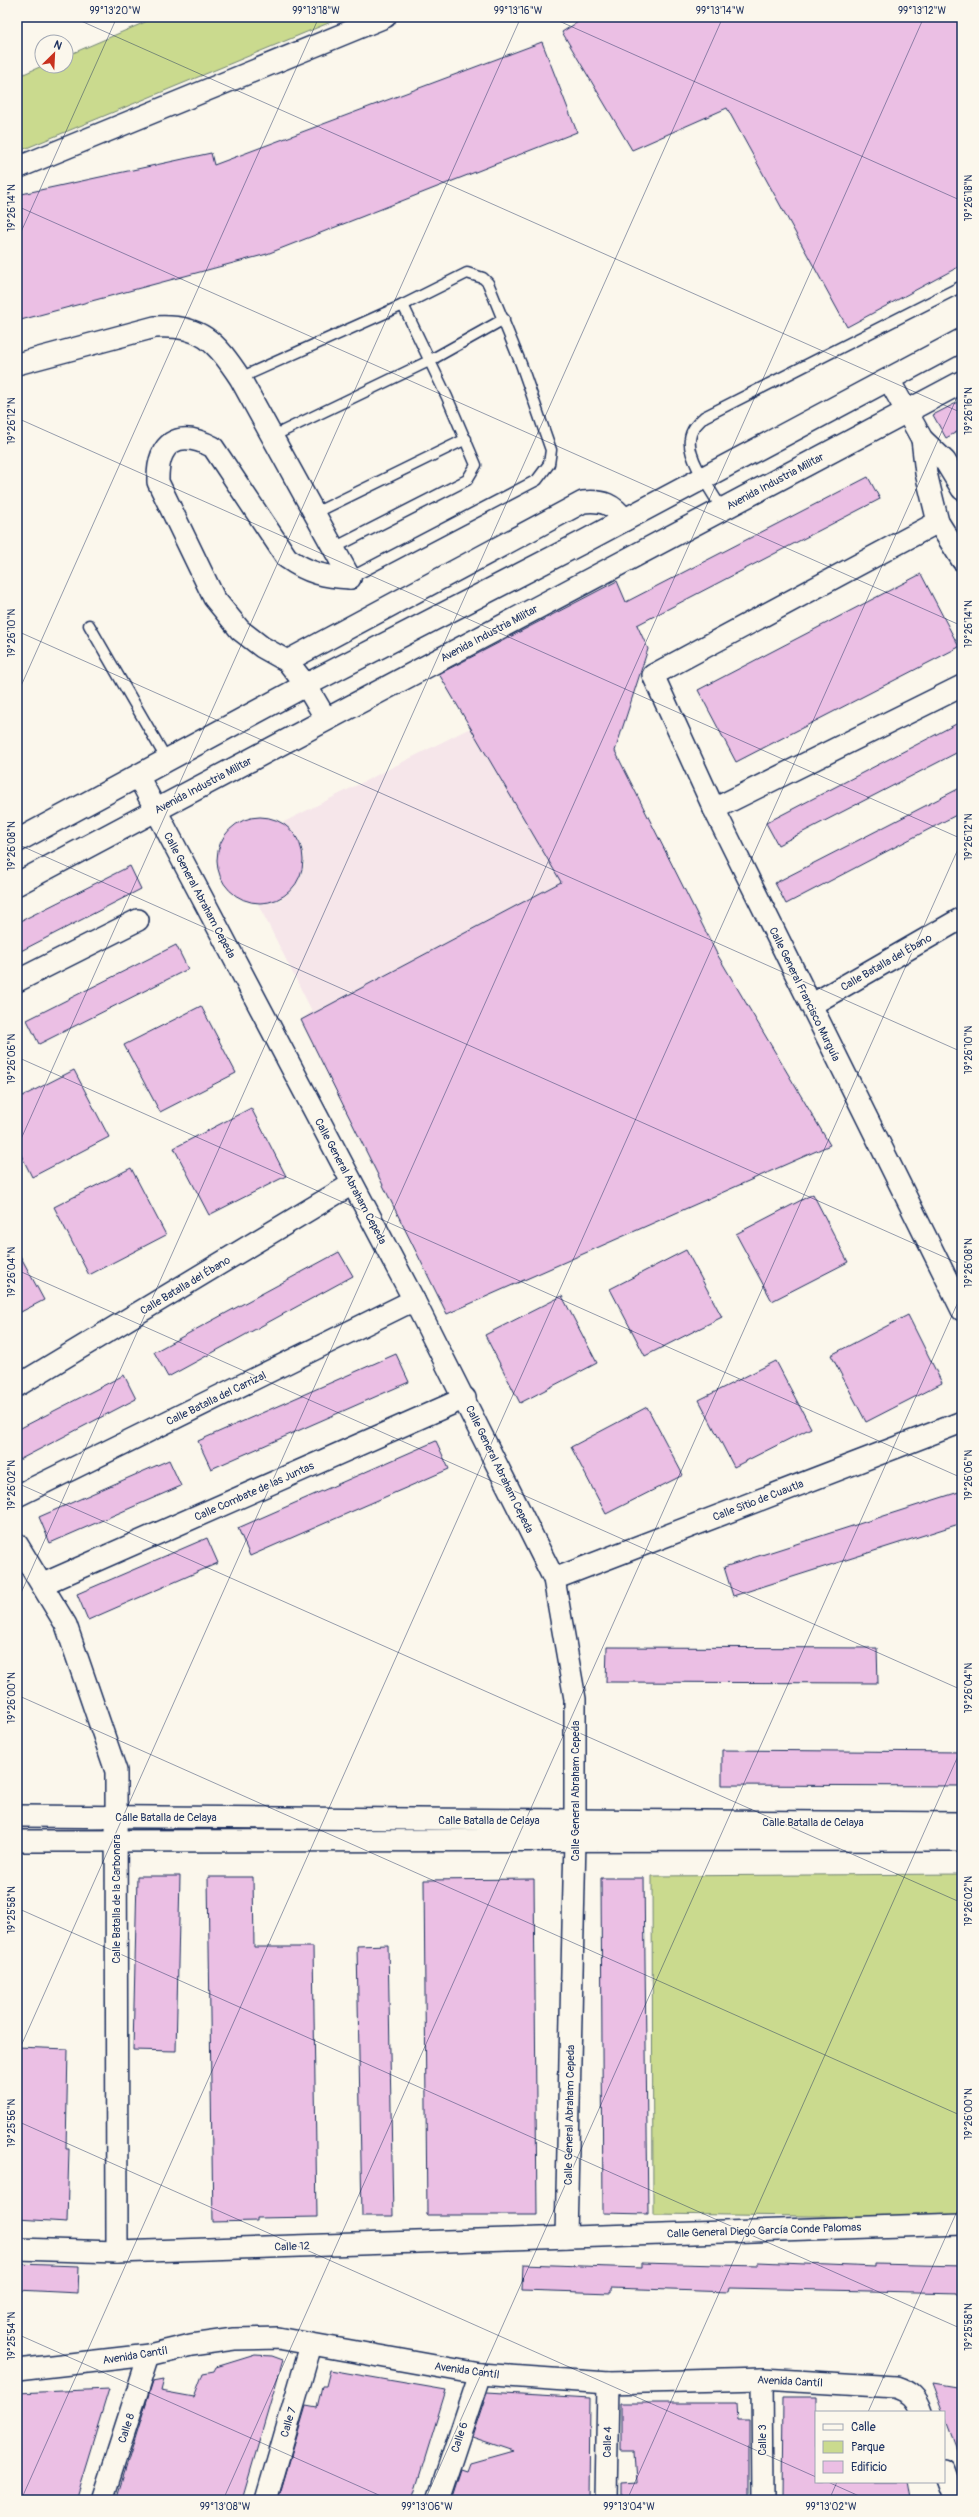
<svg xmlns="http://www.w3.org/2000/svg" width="979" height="2517" font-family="Pangolin,sans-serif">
<rect width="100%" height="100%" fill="#fbf7ec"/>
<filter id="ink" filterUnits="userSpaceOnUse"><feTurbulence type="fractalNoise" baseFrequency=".025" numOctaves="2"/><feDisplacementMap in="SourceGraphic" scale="8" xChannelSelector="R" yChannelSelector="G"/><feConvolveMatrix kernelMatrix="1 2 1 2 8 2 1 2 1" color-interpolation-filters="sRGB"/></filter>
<g filter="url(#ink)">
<!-- built -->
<polygon fill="#f6e6ea" points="478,724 561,882 301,1020 312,1011 258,904 280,900 292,890 300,878 304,865 303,851 299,840 282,823"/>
<!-- green -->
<g fill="#cada8e" stroke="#728476">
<polygon points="157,17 343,17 17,152 17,77 42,66 66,66 66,56"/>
<polygon points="962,1874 962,2218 653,2214 652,1876"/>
</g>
<!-- building -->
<g fill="#ebbfe4" stroke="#1b2f5e">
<polygon points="586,17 962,17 962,265 847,327 727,108 632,150 562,32"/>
<polygon points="542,42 577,132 267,254 17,321 17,195 211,153 214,165"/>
<polygon points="962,400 962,429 946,438 933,415"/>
<polygon points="868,477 880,499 637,625 648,649 615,751 717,954 830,1145 447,1314 301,1020 561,882 439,674 617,581 626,602"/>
<polygon points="921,574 959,647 736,762 698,690"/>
<polygon points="962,721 962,750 778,845 766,823"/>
<polygon points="962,787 962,812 786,904 775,883"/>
<circle cx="260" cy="860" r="43"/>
<polygon points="130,866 141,889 17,953 17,923"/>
<polygon points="176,945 188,969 39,1044 27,1020"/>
<polygon points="201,1006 236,1073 160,1112 124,1045"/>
<polygon points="74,1070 109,1137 32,1177 17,1147 17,1099"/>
<polygon points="251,1108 286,1176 209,1215 174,1148"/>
<polygon points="131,1168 166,1235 89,1275 54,1207"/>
<polygon points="813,1194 848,1262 772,1301 736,1234"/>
<polygon points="17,1250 44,1300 17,1314"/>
<polygon points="686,1250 722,1317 645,1356 610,1289"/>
<polygon points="339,1252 353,1276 168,1377 154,1352"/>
<polygon points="562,1296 597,1363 520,1403 485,1335"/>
<polygon points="908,1315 942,1383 866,1422 831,1355"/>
<polygon points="396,1354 409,1382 211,1469 198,1441"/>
<polygon points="776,1361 811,1428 734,1467 699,1400"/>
<polygon points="124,1375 136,1399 17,1461 17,1430"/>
<polygon points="647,1407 683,1475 606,1514 571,1447"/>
<polygon points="436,1441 449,1469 250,1556 238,1528"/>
<polygon points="169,1460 181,1486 50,1543 39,1517"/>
<polygon points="962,1491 962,1523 733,1596 724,1567"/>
<polygon points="207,1538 218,1563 88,1620 77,1594"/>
<polygon points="607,1647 877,1648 878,1683 606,1682"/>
<polygon points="722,1750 962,1752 962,1786 722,1785"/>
<polygon points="137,1876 180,1876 176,2051 133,2050"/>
<polygon points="208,1877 253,1877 254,1947 313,1947 317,2217 257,2218 257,2221 213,2222"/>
<polygon points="601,1878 644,1878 648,2214 603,2213"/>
<polygon points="534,1879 537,2215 427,2215 424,1880"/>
<polygon points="388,1945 393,2216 362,2216 357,1946"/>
<polygon points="17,2047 68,2049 66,2149 69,2149 67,2222 17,2219"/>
<polygon points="758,2262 875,2267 875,2264 962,2266 962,2293 730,2288 729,2292 611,2288 611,2293 522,2290 523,2264 641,2268 641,2263 758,2266"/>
<polygon points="17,2264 79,2266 78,2293 17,2290"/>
<polygon points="255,2355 272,2356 283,2360 242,2500 116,2500 153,2381 164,2379 161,2391 194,2397 203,2373 214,2371 216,2367"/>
<polygon points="330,2370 446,2390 412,2500 278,2500 306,2406 317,2408 322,2386 326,2386"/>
<polygon points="932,2383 962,2388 962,2458 960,2458"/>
<polygon points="109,2389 75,2500 17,2500 17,2393"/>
<polygon points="487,2392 590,2398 589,2500 451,2500 461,2469 467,2471 470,2463 513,2451 472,2437"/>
<polygon points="783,2397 816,2397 816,2482 907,2482 910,2500 782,2500"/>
<polygon points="621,2403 737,2403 738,2420 749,2420 749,2500 621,2500 621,2484 637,2483 635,2451 621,2451"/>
</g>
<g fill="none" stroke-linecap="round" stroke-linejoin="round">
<!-- lane casing -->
<g stroke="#1b2f5e" stroke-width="13">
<g id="lane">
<polyline points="240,378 403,305 447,397 476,465 467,480 332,549"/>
<polyline points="273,436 429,361 504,319"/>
<path d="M 722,509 C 712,492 687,458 690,439 C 691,429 698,423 704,417 L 962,286"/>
<polyline points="313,514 466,439"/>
<polyline points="350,578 537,480 549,464 551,450 521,364 488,283 483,278 467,273 403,305"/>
<polyline points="89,625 167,760"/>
</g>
</g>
<!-- street casing -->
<g stroke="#1b2f5e" stroke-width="24">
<g id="street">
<polyline points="17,168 385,17"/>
<path d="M 17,364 L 155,327 C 201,324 216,342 240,378 L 350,578"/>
<polyline points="889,380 922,439 945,461 962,489"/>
<polyline points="922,439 926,473 938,522 962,560"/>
<polyline points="938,522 653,675 714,809 962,1310"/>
<path d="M 287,661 L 583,502 C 603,500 613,504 625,520"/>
<path d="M 326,719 L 306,685 L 287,661 L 262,647 L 240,630 L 214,598 L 158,482 C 157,443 177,428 213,447 L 287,558 C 308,573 325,577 350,578"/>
<polyline points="138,776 414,1300 554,1579 575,1699 575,1839 566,2237"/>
<polyline points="714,809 962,686"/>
<polyline points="17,981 138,920"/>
<polyline points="811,1005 962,918"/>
<polyline points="17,1386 352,1184"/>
<polyline points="17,1496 414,1300"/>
<polyline points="17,1544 66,1625 116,1771 117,2252"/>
<polyline points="554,1579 962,1422"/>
<polyline points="43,1584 465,1398"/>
<polyline points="17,1816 962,1823"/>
<polyline points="17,1841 962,1840"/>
<polyline points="17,2249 117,2252 962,2224"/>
<path d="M 17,2370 L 149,2355 L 191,2345 L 234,2339 L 278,2338 L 480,2374 L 608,2383 L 762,2379 L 896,2387 C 911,2392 917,2397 922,2412"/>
<polyline points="762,2379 763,2500"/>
<polyline points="944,2470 955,2500"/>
<polyline points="102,2500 149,2355"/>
<polyline points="266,2500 311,2345"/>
<polyline points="438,2500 480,2374"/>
<polyline points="606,2500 608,2383"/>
</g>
</g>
<!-- secondary casing -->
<g stroke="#1b2f5e" stroke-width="25">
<g id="secondary">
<polyline points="17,841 306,685 585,541 962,340"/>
<polyline points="17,884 962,382"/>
</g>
</g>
<!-- lane -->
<use href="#lane" stroke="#fbf7ec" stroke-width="10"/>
<!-- street -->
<use href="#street" stroke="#fbf7ec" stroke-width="21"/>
<!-- secondary -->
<use href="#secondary" stroke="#fbf7ec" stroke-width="22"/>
</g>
</g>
<!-- ticks -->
<path fill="none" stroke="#1b2f5e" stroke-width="1" stroke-opacity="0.45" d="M 72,17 L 962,413M 550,17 L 962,201M 17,206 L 962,626M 17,241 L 117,17M 17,418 L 962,839M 17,631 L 962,1052M 17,695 L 319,17M 17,844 L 962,1265M 17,1057 L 962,1478M 17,1148 L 521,17M 17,1270 L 962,1690M 17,1483 L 962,1903M 17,1602 L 723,17M 17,1695 L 962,2116M 17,1908 L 962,2329M 17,2055 L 924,17M 17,2121 L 816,2477M 17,2334 L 390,2500M 868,2412 L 962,2200M 828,2482 L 868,2500M 21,2500 L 962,386M 223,2500 L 962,840M 425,2500 L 962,1293M 627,2500 L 962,1747M 829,2500 L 837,2482"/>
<g text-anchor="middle" stroke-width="3" stroke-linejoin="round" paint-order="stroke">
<!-- street labels -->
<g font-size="11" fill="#1b2f5e" stroke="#fbf7ec">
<text transform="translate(775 481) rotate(-28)" y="4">Avenida Industria Militar</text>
<text transform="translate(489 633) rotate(-28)" y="4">Avenida Industria Militar</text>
<text transform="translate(203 785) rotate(-28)" y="4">Avenida Industria Militar</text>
<text transform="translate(200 895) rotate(62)" y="4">Calle General Abraham Cepeda</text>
<text transform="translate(886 962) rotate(-30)" y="4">Calle Batalla del Ébano</text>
<text transform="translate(805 994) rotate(64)" y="4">Calle General Francisco Murguía</text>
<text transform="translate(351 1181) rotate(62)" y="4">Calle General Abraham Cepeda</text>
<text transform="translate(185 1285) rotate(-31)" y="4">Calle Batalla del Ébano</text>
<text transform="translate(216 1398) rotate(-26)" y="4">Calle Batalla del Carrizal</text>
<text transform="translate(500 1469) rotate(64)" y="4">Calle General Abraham Cepeda</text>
<text transform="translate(254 1491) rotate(-24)" y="4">Calle Combate de las Juntas</text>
<text transform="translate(758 1500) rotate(-21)" y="4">Calle Sitio de Cuautla</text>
<text transform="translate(575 1791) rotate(-90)" y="4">Calle General Abraham Cepeda</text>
<text x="166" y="1821">Calle Batalla de Celaya</text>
<text x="489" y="1824">Calle Batalla de Celaya</text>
<text x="813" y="1826">Calle Batalla de Celaya</text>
<text transform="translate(116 1899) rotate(-90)" y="4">Calle Batalla de la Carbonara</text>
<text transform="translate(569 2115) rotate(-89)" y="4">Calle General Abraham Cepeda</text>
<text transform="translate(764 2230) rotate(-2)" y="4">Calle General Diego García Conde Palomas</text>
<text transform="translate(292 2246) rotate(-2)" y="4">Calle 12</text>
<text transform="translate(135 2355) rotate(-9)" y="4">Avenida Cantíl</text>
<text transform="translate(467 2370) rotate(8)" y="4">Avenida Cantíl</text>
<text transform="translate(790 2381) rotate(3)" y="4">Avenida Cantíl</text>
<text transform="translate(288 2422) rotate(-74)" y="4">Calle 7</text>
<text transform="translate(126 2428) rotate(-72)" y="4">Calle 8</text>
<text transform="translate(459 2437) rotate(-72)" y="4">Calle 6</text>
<text transform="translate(762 2440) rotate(-90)" y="4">Calle 3</text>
<text transform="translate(607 2442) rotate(-89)" y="4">Calle 4</text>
</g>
</g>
<!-- margin -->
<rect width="979" height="2517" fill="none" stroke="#fbf7ec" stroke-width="44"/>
<!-- legend -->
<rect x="815" y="2411" width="130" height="72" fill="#fbf7ec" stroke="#a1a7b3"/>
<rect x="823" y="2424" width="20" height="6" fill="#fbf7ec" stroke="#a1a7b3"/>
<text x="851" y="2431" font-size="12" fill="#1b2f5e">Calle</text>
<rect x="823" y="2441" width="20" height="12" fill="#cada8e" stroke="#a1a7b3"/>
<text x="851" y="2451" font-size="12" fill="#1b2f5e">Parque</text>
<rect x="823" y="2461" width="20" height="12" fill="#ebbfe4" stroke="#a1a7b3"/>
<text x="851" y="2471" font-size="12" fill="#1b2f5e">Edificio</text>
<!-- north arrow -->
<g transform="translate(54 54) rotate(24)"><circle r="19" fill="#fbf7ec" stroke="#a1a7b3"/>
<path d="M0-3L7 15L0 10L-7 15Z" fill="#c8321e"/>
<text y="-6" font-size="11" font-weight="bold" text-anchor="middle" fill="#1b2f5e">N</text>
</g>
<rect x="22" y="22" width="935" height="2473" fill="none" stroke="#1b2f5e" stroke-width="1.5"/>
<g font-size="10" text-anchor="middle" fill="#1b2f5e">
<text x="115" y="14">99°13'20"W</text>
<text x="316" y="14">99°13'18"W</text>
<text x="518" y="14">99°13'16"W</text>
<text x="720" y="14">99°13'14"W</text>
<text x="922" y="14">99°13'12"W</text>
<text transform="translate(968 198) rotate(-90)" y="4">19°26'18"N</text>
<text transform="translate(11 208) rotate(-90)" y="4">19°26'14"N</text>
<text transform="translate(968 411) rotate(-90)" y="4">19°26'16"N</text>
<text transform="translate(11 421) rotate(-90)" y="4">19°26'12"N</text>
<text transform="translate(968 624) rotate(-90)" y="4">19°26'14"N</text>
<text transform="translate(11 633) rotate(-90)" y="4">19°26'10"N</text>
<text transform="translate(968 837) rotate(-90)" y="4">19°26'12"N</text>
<text transform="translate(11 846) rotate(-90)" y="4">19°26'08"N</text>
<text transform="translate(968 1050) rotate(-90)" y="4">19°26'10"N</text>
<text transform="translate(11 1059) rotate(-90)" y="4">19°26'06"N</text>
<text transform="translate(968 1263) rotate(-90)" y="4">19°26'08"N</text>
<text transform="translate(11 1272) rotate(-90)" y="4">19°26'04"N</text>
<text transform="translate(968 1475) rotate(-90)" y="4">19°26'06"N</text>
<text transform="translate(11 1485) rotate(-90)" y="4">19°26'02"N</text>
<text transform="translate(968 1688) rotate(-90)" y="4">19°26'04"N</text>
<text transform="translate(11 1698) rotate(-90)" y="4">19°26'00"N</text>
<text transform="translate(968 1901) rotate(-90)" y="4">19°26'02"N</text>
<text transform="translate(11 1910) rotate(-90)" y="4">19°25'58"N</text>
<text transform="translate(968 2114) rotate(-90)" y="4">19°26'00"N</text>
<text transform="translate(11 2123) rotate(-90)" y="4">19°25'56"N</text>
<text transform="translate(968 2327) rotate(-90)" y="4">19°25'58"N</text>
<text transform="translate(11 2336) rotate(-90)" y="4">19°25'54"N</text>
<text x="225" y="2510">99°13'08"W</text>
<text x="427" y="2510">99°13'06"W</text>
<text x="629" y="2510">99°13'04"W</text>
<text x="831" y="2510">99°13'02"W</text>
</g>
</svg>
